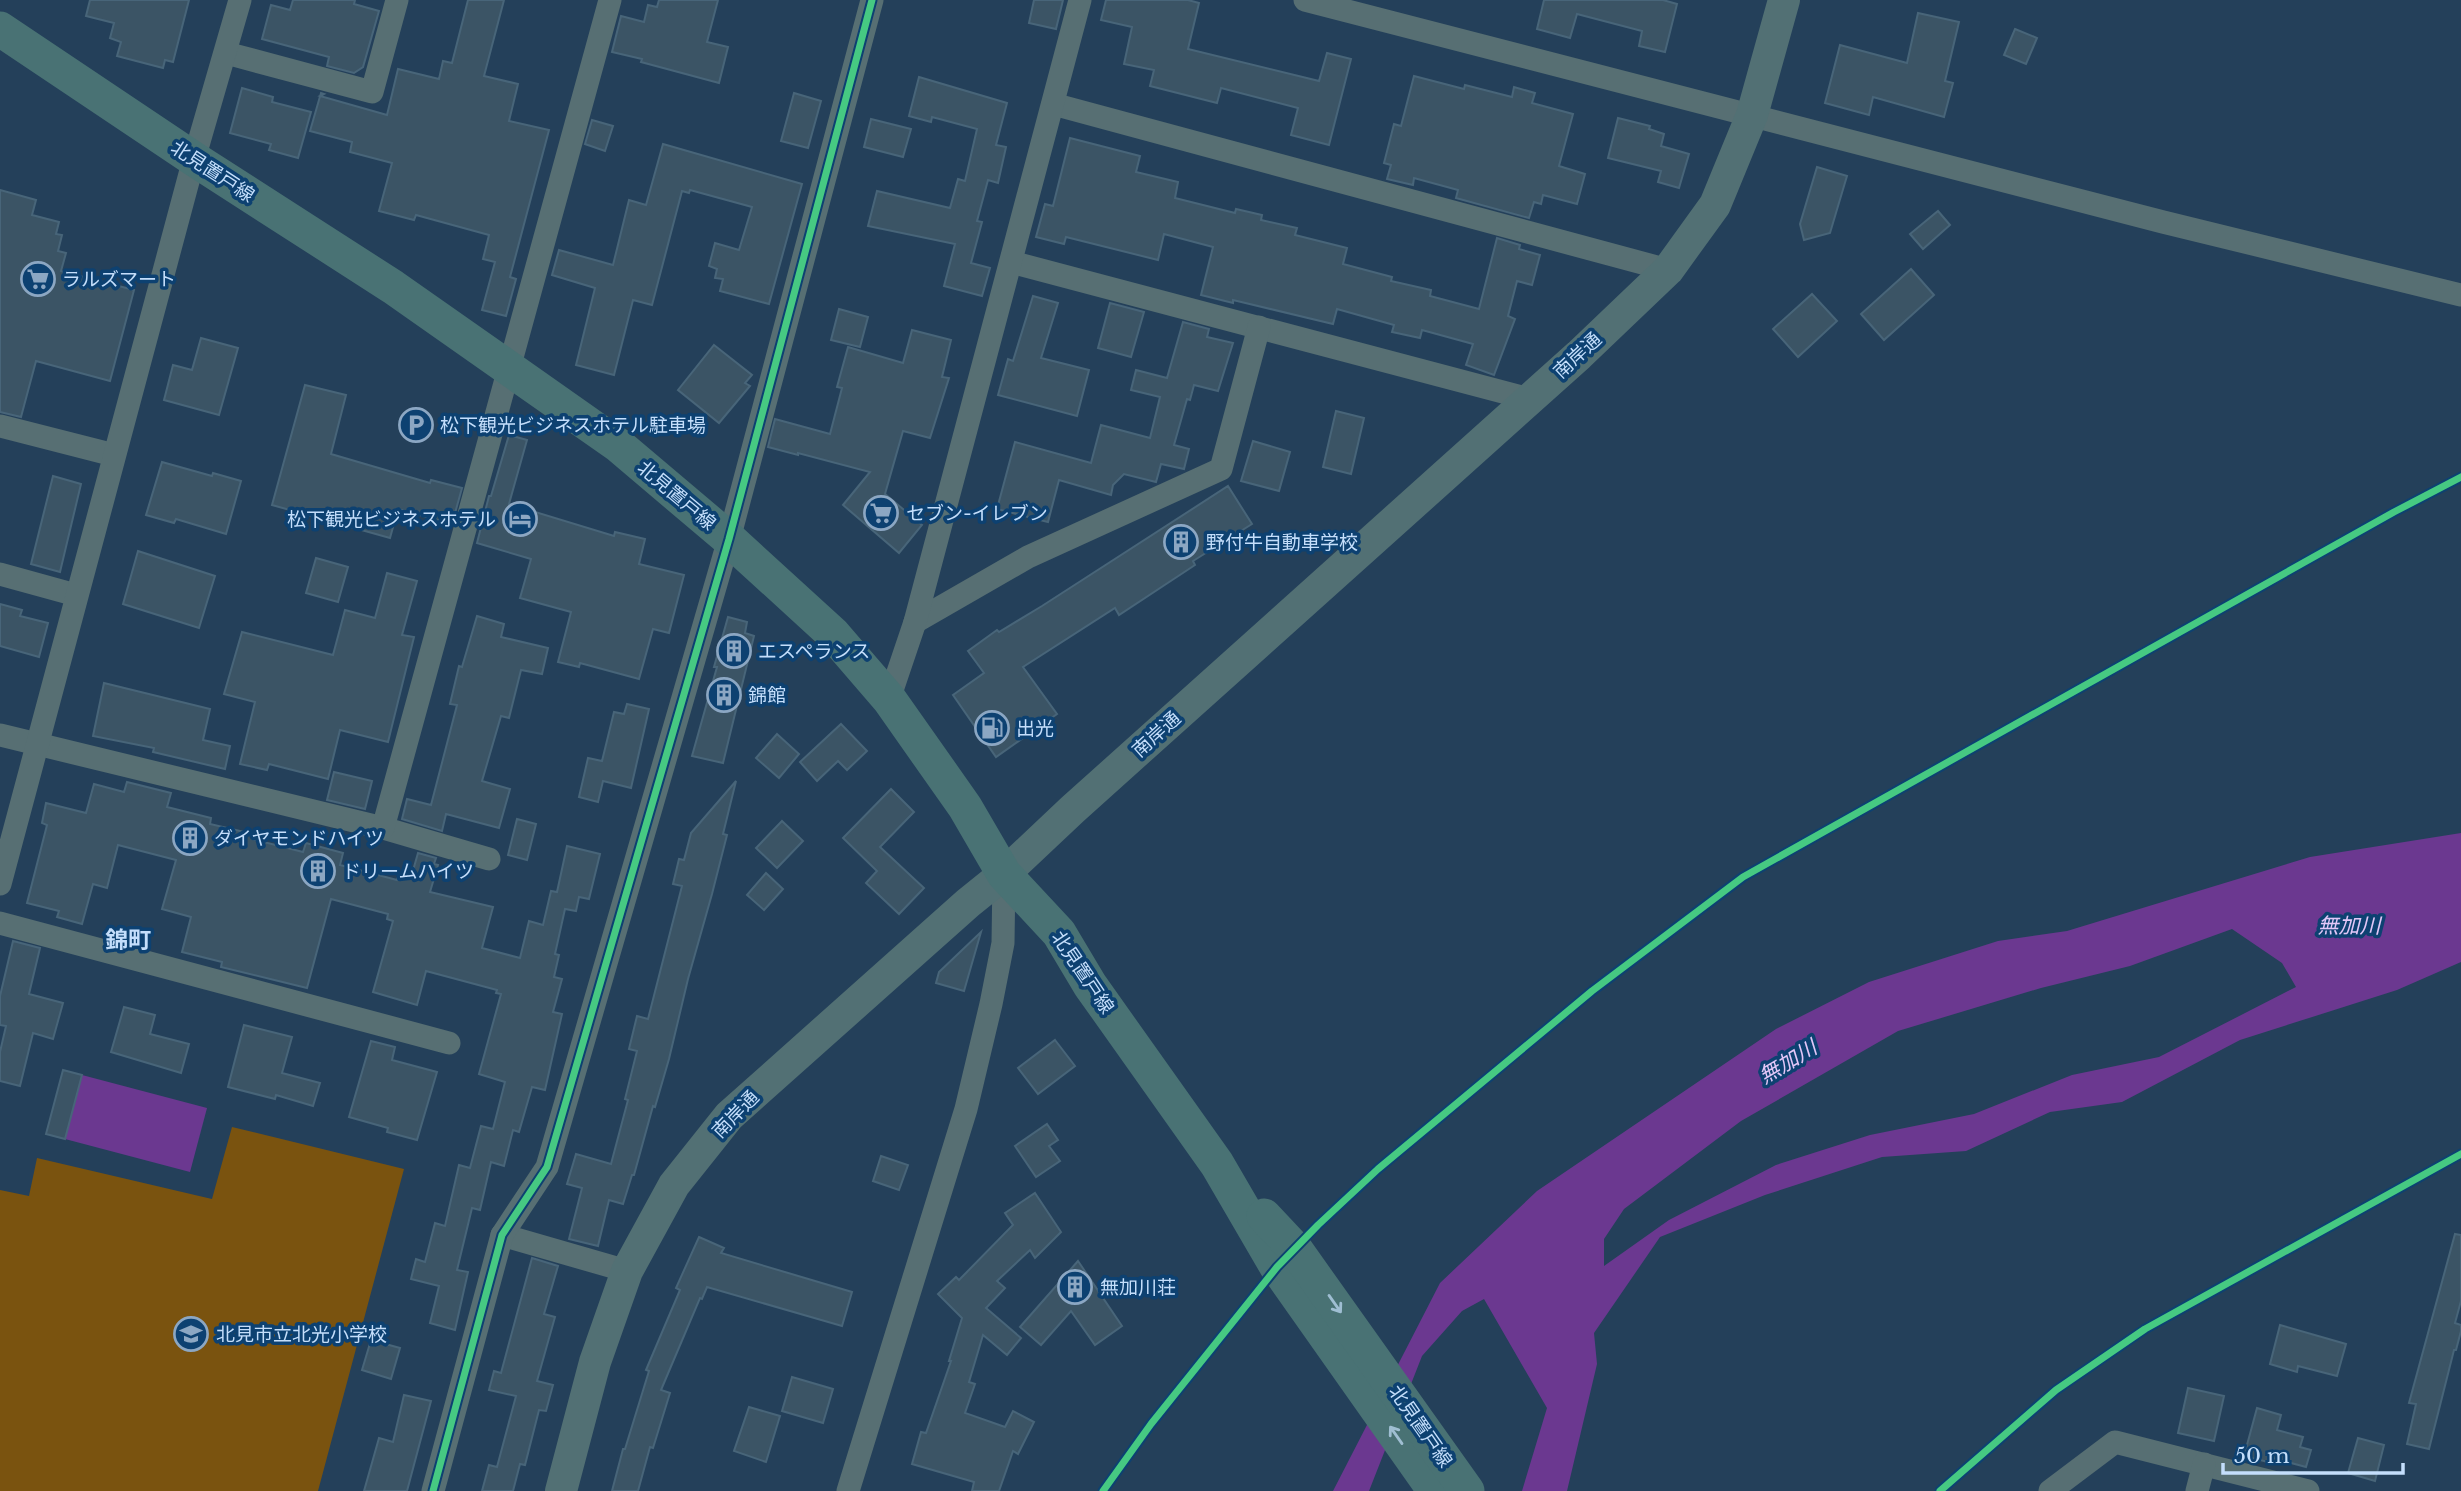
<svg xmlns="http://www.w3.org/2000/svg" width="2461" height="1491" font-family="'Libre Baskerville','Noto Sans JP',serif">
<rect width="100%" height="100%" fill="#24405a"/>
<!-- green -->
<polygon fill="#7a530f" points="232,1127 404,1169 318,1491 0,1491 0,1190 29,1196 37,1158 212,1199"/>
<!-- water -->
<g fill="#6b3890" fill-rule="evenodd">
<path d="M 2461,833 L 2461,962 L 2397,990 L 2240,1040 L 2122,1102 L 2050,1112 L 1966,1151 L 1882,1157 L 1765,1195 L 1660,1237 L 1594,1333 L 1597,1364 L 1567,1491 L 1522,1491 L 1547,1408 L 1484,1299 L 1462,1311 L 1422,1356 L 1369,1491 L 1333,1491 L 1440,1283 L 1537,1191 L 1776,1029 L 1869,982 L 1998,941 L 2067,931 L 2310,857 ZM 2232,929 L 2282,963 L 2296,987 L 2159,1057 L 2072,1075 L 1974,1114 L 1870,1135 L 1776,1165 L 1669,1220 L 1604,1266 L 1604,1239 L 1624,1209 L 1741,1121 L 1898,1031 L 2041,988 L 2130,966 Z"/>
<polygon points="82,1075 207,1108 190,1172 65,1139"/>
</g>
<!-- building -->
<g fill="#3b5465" stroke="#486579" stroke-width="2">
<polygon points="90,0 189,0 173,62 165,60 163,68 117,56 121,42 110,38 114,23 86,16"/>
<polygon points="293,0 355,0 354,4 379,11 363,67 354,73 327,66 329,57 262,39 271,5 290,10"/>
<polygon points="468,0 504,0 484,76 518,84 509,121 549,130 510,277 516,279 506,316 482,310 495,262 483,259 489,235 416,215 414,220 379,211 392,163 350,152 352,142 310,131 321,93 324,94 320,96 387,115 398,69 439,79 443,61 452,63"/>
<polygon points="659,0 718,0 707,42 728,47 719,83 641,62 642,59 612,52 621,16 644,22 648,5 657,7"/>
<polygon points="1034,0 1063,0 1056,29 1029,23"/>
<polygon points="1106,0 1188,0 1199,3 1188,49 1319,81 1327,53 1351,59 1329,145 1291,135 1298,108 1221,88 1217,103 1150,86 1154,70 1124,64 1132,27 1101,20"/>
<polygon points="1544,0 1663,0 1677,4 1665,52 1639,46 1642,31 1577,14 1570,38 1537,29"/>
<polygon points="1918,13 1959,22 1945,81 1953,83 1944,117 1873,97 1869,115 1825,103 1840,45 1907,63"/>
<polygon points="2015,29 2037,38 2026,64 2004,55"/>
<polygon points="1414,76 1464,89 1465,85 1512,97 1514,87 1535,93 1532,103 1573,114 1559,166 1585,174 1577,204 1543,195 1541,204 1534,202 1529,218 1456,198 1458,190 1414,178 1413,185 1387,179 1391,165 1384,163 1394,124 1401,126"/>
<polygon points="919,77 1007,103 996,145 1006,147 998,183 988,180 977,221 982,222 971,263 990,268 982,296 944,286 955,244 868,226 877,191 950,208 958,179 965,181 977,129 932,117 931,122 909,116"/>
<polygon points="242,88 273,97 272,102 311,112 298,158 269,150 271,144 230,133"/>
<polygon points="794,93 821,101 808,148 781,141"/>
<polygon points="1618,118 1650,126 1649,129 1664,134 1661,146 1689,154 1679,188 1658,182 1661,171 1608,158"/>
<polygon points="871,119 911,129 903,157 864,147"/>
<polygon points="592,120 613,126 605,151 585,144"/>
<polygon points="1070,138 1140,156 1136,172 1178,182 1175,198 1235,213 1236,209 1262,215 1261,220 1297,228 1295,235 1347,248 1343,264 1392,277 1391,281 1431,290 1430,296 1479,309 1497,238 1520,245 1519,249 1540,255 1532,285 1517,281 1508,316 1515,319 1494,375 1466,365 1473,344 1422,330 1420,338 1392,332 1394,325 1337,309 1333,324 1233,300 1233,303 1201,295 1213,247 1164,234 1158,260 1066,237 1064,244 1036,237 1045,204 1053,206"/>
<polygon points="663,144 802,184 769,304 720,291 723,279 715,278 717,269 709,266 715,243 739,250 752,207 690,190 689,193 682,191 652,305 633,300 614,375 576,365 595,288 552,275 559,250 613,265 629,200 646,205"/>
<polygon points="1817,167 1847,176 1830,233 1804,240 1800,224"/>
<polygon points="0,190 36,200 32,215 59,222 56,234 62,235 58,251 66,253 61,271 134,290 110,381 36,361 21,417 0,412"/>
<polygon points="1938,211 1950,225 1923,249 1910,234"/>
<polygon points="1911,269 1934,295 1884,340 1861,314"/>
<polygon points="1812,294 1837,321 1798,357 1773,329"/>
<polygon points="1033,296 1058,303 1041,358 1089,370 1077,416 998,395 1008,359 1013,361"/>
<polygon points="1110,303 1144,312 1131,357 1098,348"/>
<polygon points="839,309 868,317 860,347 831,340"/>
<polygon points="1183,322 1209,329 1207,337 1233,343 1218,391 1194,385 1190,400 1187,399 1174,445 1189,449 1184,469 1161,464 1156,482 1124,474 1113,485 1111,495 1059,480 1048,522 997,509 1015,442 1091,463 1101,425 1150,438 1160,397 1131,390 1136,370 1167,378"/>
<polygon points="912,330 951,340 942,377 949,378 930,438 903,431 885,494 922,525 899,553 843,505 870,472 798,453 798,455 768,447 775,419 830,434 842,388 837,387 848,347 903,363"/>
<polygon points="201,338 238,348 219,415 164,400 173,365 192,370"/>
<polygon points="714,345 752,375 745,383 750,386 719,423 678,390"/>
<polygon points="305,385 346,395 331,454 430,483 431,480 462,488 452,524 398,509 390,538 272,505"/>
<polygon points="1336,411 1364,418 1351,474 1323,467"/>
<polygon points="509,435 527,440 509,504 614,536 615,532 645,539 639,564 684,575 669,633 653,629 639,679 580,663 579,667 558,662 571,612 520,598 531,559 477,543 489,496 491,496"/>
<polygon points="1253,441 1290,452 1279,491 1241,481"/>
<polygon points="162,462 212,476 213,473 241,481 226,534 176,519 174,523 146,515"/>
<polygon points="53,476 81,484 60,572 31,564"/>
<polygon points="1228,486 1252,524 1193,561 1195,565 1119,615 1115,608 1023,667 1057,714 996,757 953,695 984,673 968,651 997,630 999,632 1042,606"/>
<polygon points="138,551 215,576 199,628 123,604"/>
<polygon points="316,558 348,567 338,602 306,593"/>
<polygon points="387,573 417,581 402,635 414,637 388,742 340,730 328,779 269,764 267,770 240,764 255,702 224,694 242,632 333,655 345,610 375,618"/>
<polygon points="0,604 22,610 20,616 48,623 39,657 0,646"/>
<polygon points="477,616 504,624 501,637 548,648 542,674 521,670 509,718 501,716 482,781 510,789 499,828 446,814 442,831 402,819 407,799 431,805 457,705 450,704 459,666 462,667"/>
<polygon points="728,617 747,622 745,633 754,636 723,763 692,756 717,667 714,667"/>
<polygon points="104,683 210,709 203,740 230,746 225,769 153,752 154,748 93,736"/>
<polygon points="627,704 649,709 631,788 603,781 598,802 579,797 588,758 602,761 614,712 624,714"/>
<polygon points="841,724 867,751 847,770 838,761 817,781 800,762"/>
<polygon points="777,734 799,754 779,778 756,758"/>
<polygon points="334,772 372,781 365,809 327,800"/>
<polygon points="736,781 723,834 727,835 712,894 688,979 669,1059 655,1107 653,1106 634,1175 632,1175 623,1204 609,1200 598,1246 569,1239 582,1188 567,1184 576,1154 611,1164 628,1100 625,1099 637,1051 629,1049 637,1016 648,1019 682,886 673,884 679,859 684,860 691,833"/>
<polygon points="127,782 171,793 167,807 211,818 210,824 253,834 252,839 303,852 306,843 343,853 340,865 397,880 398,877 407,879 408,872 412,874 418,853 436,858 434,864 438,865 430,892 493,907 482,948 520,958 529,921 543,925 551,891 557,892 567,846 600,854 589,899 579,897 576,911 565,909 555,954 559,955 554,977 562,979 553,1012 562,1014 545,1090 532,1087 519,1132 513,1130 504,1166 491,1162 480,1210 472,1208 457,1270 468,1272 455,1330 430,1323 439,1286 411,1279 416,1259 425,1262 435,1223 445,1226 459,1165 470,1168 481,1126 493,1129 505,1082 479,1074 501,994 496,993 497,990 426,971 417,1005 373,992 393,921 387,919 388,914 331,899 307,988 221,967 222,962 182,952 191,917 162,909 176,860 118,845 107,888 93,884 82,924 57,917 59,911 27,903 47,825 42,823 46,803 86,813 94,784 124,792"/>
<polygon points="891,789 914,812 880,847 924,888 899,914 866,883 877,871 843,838"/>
<polygon points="517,819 536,824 527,860 508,855"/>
<polygon points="782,821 803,841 777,868 756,848"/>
<polygon points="766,873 783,889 764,910 747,895"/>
<polygon points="981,932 964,991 936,983 939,972"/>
<polygon points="13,941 40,948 29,994 63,1003 53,1039 33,1033 20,1086 0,1081 0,1052 6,1026 0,1025 0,996"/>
<polygon points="124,1007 155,1015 150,1034 189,1044 181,1073 111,1052"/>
<polygon points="244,1025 292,1037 282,1073 320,1083 313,1106 276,1095 275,1099 228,1087"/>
<polygon points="1055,1040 1075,1066 1038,1094 1018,1068"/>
<polygon points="371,1041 395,1047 392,1060 437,1072 417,1140 387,1132 388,1128 349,1117"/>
<polygon points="63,1070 82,1075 65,1139 46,1134"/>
<polygon points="1047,1124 1058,1140 1049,1146 1060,1161 1036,1177 1015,1146"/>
<polygon points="881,1156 908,1165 899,1190 873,1181"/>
<polygon points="1035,1193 1061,1232 1035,1258 1030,1250 997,1281 1005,1288 986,1308 1021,1338 1007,1355 983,1335 969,1382 975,1384 965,1413 1005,1427 1013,1411 1034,1422 1018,1454 1013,1451 999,1491 972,1491 974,1482 912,1464 921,1432 926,1433 951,1361 949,1361 962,1318 938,1294 956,1277 959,1280 1013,1225 1005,1213"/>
<polygon points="2455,1234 2461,1235 2461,1301 2455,1323 2461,1325 2461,1331 2456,1350 2454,1350 2429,1449 2407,1444 2416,1404 2409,1403"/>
<polygon points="699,1237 724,1248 721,1253 852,1292 842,1326 707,1287 702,1299 700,1298 661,1390 670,1393 653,1448 650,1447 638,1491 612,1491 623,1449 625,1449 649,1371 646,1370 680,1290 676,1288"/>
<polygon points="532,1258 558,1266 544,1314 555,1317 537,1381 553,1385 546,1411 539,1410 525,1465 520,1464 513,1491 482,1491 489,1465 497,1467 516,1396 489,1390 494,1371 501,1373"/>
<polygon points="1078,1261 1122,1326 1095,1345 1071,1311 1041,1345 1020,1327"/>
<polygon points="2280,1325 2346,1344 2337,1376 2298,1366 2297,1372 2270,1364"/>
<polygon points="371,1340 400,1348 391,1379 362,1370"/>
<polygon points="792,1377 833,1389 823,1423 782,1411"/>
<polygon points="2188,1388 2224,1396 2214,1441 2178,1433"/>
<polygon points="404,1395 431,1401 407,1491 364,1491 379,1438 393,1442"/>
<polygon points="749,1407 780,1416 766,1462 734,1451"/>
<polygon points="2257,1408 2281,1415 2277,1430 2303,1437 2300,1447 2311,1450 2306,1467 2269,1457 2268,1462 2244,1456"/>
<polygon points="2358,1438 2384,1445 2375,1481 2348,1473"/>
</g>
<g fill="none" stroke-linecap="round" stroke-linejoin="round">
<!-- minor -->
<g stroke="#576f73" stroke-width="23">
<polyline points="1305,0 2163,222 2461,295"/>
<polyline points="226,53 372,92 397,0"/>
<polyline points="1053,104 1668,270"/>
<polyline points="1011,262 1529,399"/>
<polyline points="0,426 114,455"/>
<polyline points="0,574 76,595"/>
<polyline points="915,622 1028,557 1221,469 1259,327"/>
<polyline points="889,699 915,622 1080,0"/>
<polyline points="0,735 383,828 489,859"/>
<polyline points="383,828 610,0"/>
<polyline points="0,884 194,159 240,0"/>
<polyline points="0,923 449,1043"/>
<polyline points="502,1235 627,1271"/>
<polyline points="433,1491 502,1235 547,1167 729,539 872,0"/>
<polyline points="848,1491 966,1109 991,1004 1003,943 1004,874"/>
<polyline points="2050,1491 2115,1442 2308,1491"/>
<polyline points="2197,1491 2204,1464"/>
</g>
<!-- secondary -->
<polyline stroke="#527074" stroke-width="32" points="561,1491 595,1362 627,1271 674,1185 729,1116 968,903 1004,874 1073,809 1579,355 1668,270 1715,205 1752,115 1784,0"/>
<!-- primary -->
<g stroke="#497274" stroke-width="35">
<polyline points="0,29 194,159 393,287 618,445 729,539 833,634 889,699 965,807 1004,874 1059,933 1090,985 1217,1164 1277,1267 1435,1491"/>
<polyline points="1264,1216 1295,1249 1467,1491"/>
</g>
<!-- cycleway casing -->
<g stroke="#0d4171" stroke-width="11">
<g id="cycleway">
<polyline points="433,1491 502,1235 547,1167 729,539 872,0"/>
<polyline points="1103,1491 1151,1424 1277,1267 1318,1225 1378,1169 1592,991 1743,877 2394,512 2461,477"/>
<polyline points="1940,1491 2056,1390 2145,1329 2461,1154"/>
</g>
</g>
<!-- cycleway -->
<use href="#cycleway" stroke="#46c982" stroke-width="7"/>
</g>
<!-- one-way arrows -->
<defs><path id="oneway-shaft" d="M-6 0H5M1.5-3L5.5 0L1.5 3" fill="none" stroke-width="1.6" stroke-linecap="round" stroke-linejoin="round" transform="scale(1.75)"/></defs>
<g stroke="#9fbed2">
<use href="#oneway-shaft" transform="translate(1335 1304) rotate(55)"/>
<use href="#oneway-shaft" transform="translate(1396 1435) rotate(-125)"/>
</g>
<!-- icons -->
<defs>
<g id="supermarket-ring" transform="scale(1.75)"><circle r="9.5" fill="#0d4171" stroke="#8ca7c3" stroke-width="1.5"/><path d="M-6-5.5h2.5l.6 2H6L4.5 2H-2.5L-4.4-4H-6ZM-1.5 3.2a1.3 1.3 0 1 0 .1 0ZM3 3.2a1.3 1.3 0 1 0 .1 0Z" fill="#8ca7c3"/></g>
<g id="parking-ring" transform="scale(1.75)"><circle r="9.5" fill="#0d4171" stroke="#8ca7c3" stroke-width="1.5"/><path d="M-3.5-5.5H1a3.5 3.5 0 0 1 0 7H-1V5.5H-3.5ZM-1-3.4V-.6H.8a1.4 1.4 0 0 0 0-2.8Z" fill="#8ca7c3"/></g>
<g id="hotel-ring" transform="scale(1.75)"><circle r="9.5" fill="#0d4171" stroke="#8ca7c3" stroke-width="1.5"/><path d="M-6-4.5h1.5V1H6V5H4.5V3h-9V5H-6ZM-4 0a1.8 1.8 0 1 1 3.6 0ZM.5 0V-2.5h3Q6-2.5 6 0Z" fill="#8ca7c3"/></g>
<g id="building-ring" transform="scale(1.75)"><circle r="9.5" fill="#0d4171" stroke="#8ca7c3" stroke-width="1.5"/><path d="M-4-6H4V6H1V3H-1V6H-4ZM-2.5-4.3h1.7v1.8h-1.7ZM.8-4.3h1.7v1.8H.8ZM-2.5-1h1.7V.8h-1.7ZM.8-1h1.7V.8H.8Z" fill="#8ca7c3"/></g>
<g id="fuel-ring" transform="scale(1.75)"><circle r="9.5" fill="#0d4171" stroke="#8ca7c3" stroke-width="1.5"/><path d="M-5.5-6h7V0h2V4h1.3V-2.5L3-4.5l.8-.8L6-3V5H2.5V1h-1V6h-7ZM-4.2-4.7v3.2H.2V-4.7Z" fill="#8ca7c3"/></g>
<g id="school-ring" transform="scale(1.75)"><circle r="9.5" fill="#0d4171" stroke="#8ca7c3" stroke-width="1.5"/><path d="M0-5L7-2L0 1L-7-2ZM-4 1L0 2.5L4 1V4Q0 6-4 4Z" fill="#8ca7c3"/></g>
</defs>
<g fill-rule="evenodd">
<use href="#supermarket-ring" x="38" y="279"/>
<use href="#parking-ring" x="416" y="425"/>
<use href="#supermarket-ring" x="881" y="513"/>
<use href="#hotel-ring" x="520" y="519"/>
<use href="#building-ring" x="1181" y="542"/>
<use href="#building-ring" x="734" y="651"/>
<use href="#building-ring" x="724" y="695"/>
<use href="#fuel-ring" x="992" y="728"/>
<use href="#building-ring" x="190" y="838"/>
<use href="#building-ring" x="318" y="871"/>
<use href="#building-ring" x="1075" y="1287"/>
<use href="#school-ring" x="191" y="1334"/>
</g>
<g text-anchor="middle" stroke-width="7" stroke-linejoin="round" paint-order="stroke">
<!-- street labels -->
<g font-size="19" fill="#c4defb" stroke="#0d4171">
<text transform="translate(213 171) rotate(33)" y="7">北見置戸線</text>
<text transform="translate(1577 355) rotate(-43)" y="7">南岸通</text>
<text transform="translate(677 495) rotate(40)" y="7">北見置戸線</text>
<text transform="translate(1156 734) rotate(-42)" y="7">南岸通</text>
<text transform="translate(1083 972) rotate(56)" y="7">北見置戸線</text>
<text transform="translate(735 1114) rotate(-46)" y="7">南岸通</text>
<text transform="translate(1421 1426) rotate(55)" y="7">北見置戸線</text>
</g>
<!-- poi labels -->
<g font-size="19" fill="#c4defb" stroke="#0d4171" text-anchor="start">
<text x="62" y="286">ラルズマート</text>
<text x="440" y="432">松下観光ビジネスホテル駐車場</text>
<text x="906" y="520">セブン-イレブン</text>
<text x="496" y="526" text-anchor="end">松下観光ビジネスホテル</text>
<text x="1206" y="549">野付牛自動車学校</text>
<text x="758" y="658">エスペランス</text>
<text x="748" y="702">錦館</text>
<text x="1016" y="735">出光</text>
<text x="214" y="845">ダイヤモンドハイツ</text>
<text x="342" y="878">ドリームハイツ</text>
<text x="1100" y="1294">無加川荘</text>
<text x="216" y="1341">北見市立北光小学校</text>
</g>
<!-- water labels -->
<g font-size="21" font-style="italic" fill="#e3c7f8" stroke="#0d4171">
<text x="2349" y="933">無加川</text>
<text transform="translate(1788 1062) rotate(-31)" y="7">無加川</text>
</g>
<!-- quarter labels -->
<g font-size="23" font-weight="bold" fill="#c4defb" stroke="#0d4171">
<text x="128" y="948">錦町</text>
</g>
</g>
<!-- scale -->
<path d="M2223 1463v10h180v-10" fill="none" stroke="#c4defb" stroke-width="3.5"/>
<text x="2234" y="1463" font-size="21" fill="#c4defb" stroke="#0d4171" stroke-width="5" paint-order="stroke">50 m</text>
</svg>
